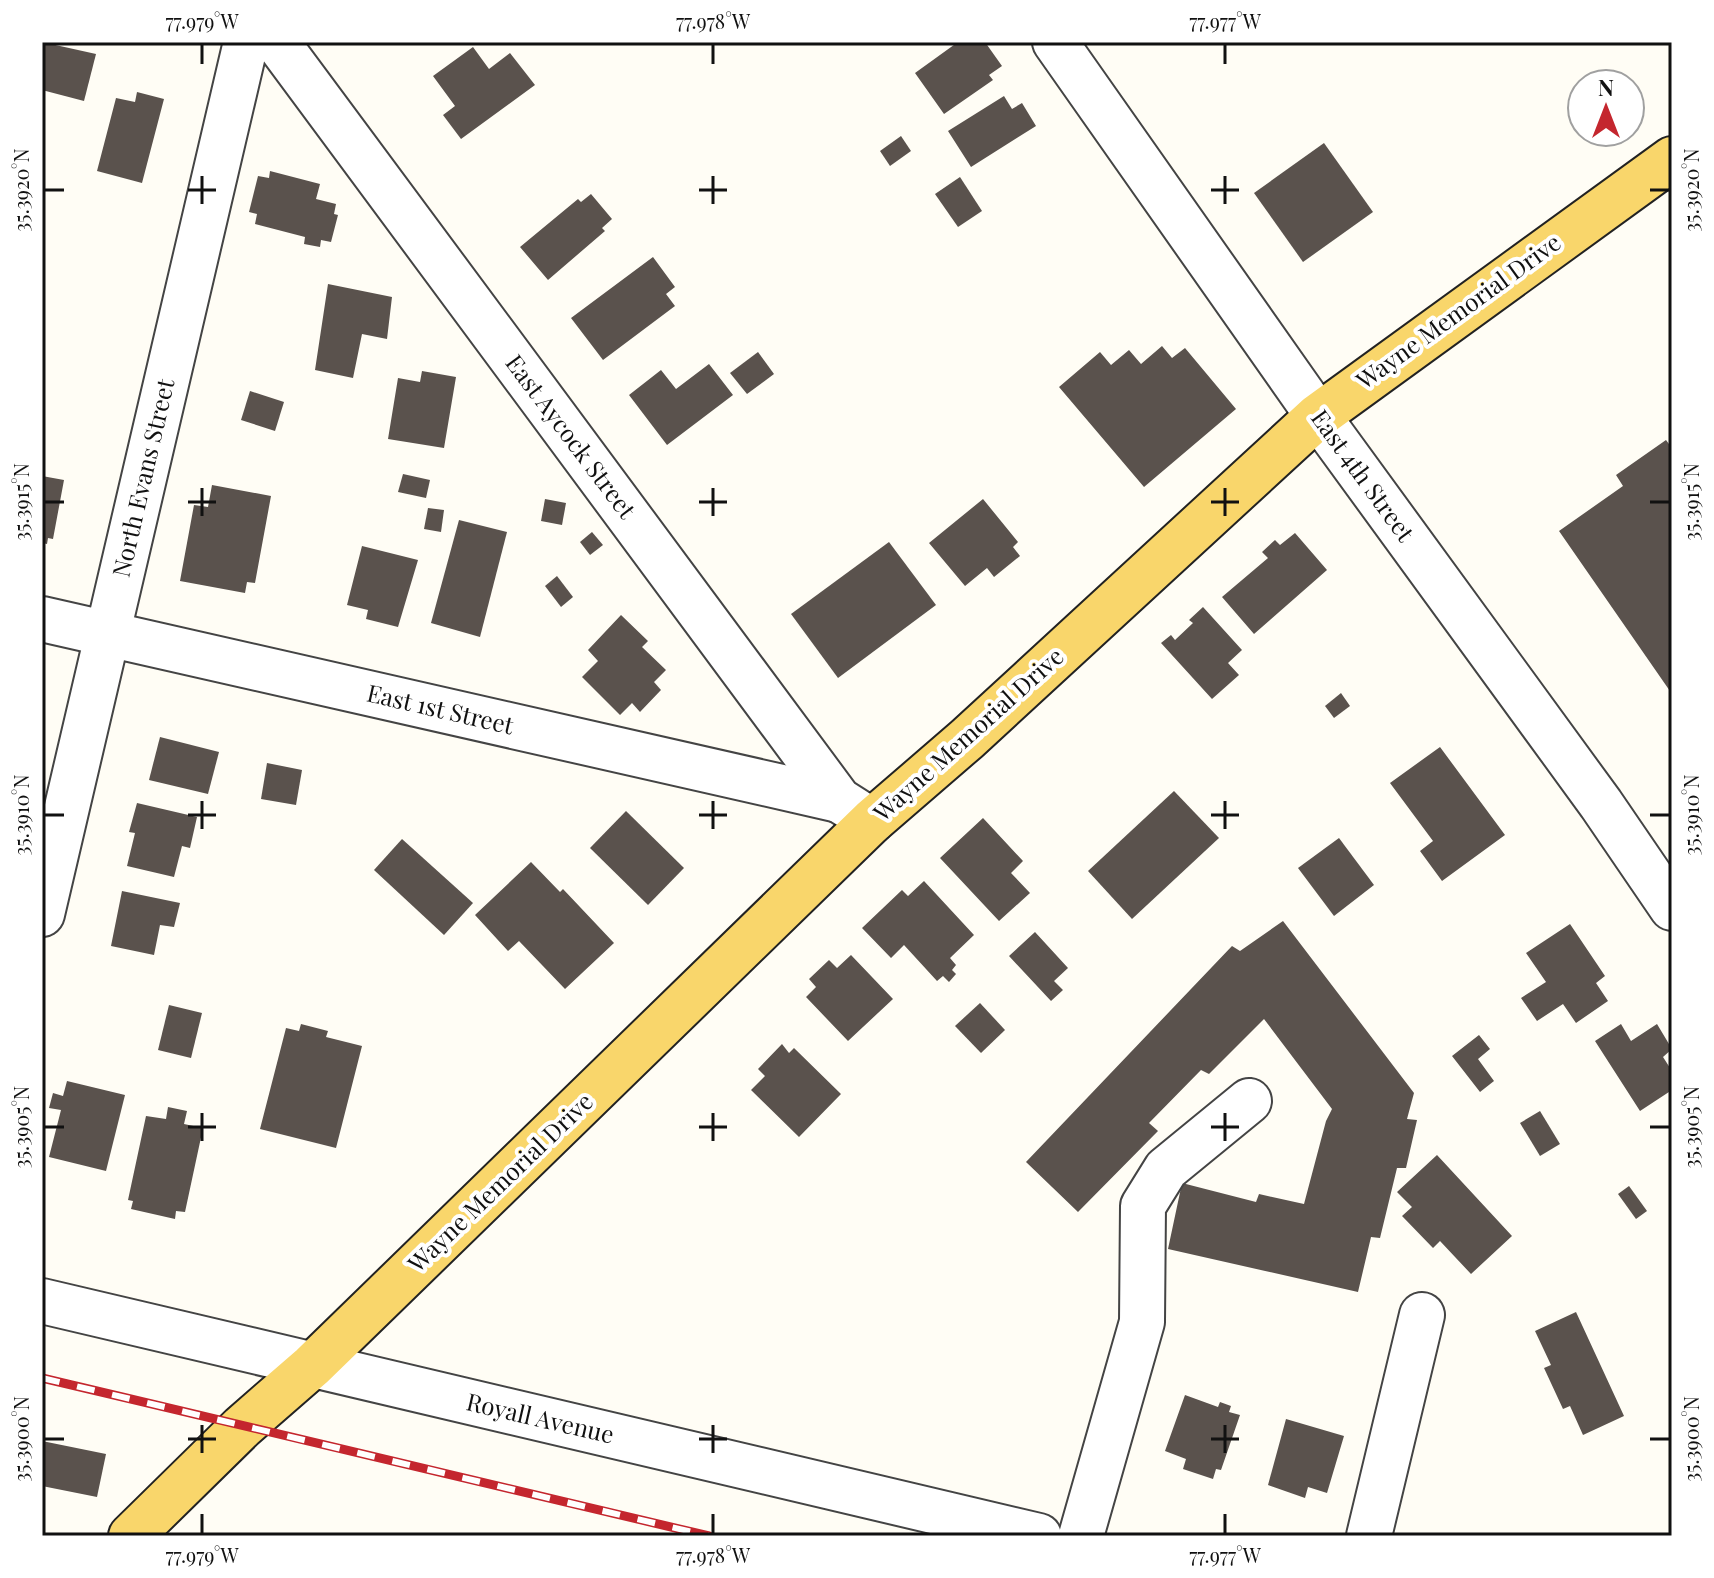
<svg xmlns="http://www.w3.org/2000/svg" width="1714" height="1578" font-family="'Playfair Display',serif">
<rect width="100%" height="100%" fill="#fffdf5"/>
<!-- building -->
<g fill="#5a524d">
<polygon points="42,42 96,54 84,101 42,90"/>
<polygon points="958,42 985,42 1002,66 989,75 993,80 944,114 915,73"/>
<polygon points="473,47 489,69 510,53 535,85 461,139 443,115 455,106 433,76"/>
<polygon points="137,92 164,99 142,183 97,171 116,98 135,102"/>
<polygon points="1004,96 1012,109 1022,103 1036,126 971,167 948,131"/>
<polygon points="901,136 911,151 890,166 880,151"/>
<polygon points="1324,143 1373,212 1303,262 1254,193"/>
<polygon points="270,171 320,184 316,199 336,204 334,214 338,215 331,242 321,240 320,247 304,244 305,237 255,224 257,214 249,212 258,176 269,178"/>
<polygon points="960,177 982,211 958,227 935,194"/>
<polygon points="591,194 612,219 602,228 605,231 548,280 520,247 578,199 581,202"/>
<polygon points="653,257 675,287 666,294 675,306 603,360 571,318"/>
<polygon points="328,284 392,297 387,339 362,334 353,378 315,370"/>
<polygon points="1162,346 1172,358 1185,348 1236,409 1144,487 1059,387 1100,352 1111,365 1129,350 1141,364"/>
<polygon points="758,352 774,374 747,394 730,373"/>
<polygon points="709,364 733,395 667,445 629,395 661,370 676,389"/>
<polygon points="422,371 456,377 444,448 388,439 398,378 420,382"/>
<polygon points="250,391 284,402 275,431 241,420"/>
<polygon points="1666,440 1672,448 1672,694 1559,531 1623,486 1616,475"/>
<polygon points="403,474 430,480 426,498 398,492"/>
<polygon points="42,476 64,480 53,539 48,538 47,544 42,543"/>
<polygon points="212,485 271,496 255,583 247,582 245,593 180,581 194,505 208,507"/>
<polygon points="545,499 566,503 562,525 541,521"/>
<polygon points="983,499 1018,542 1013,547 1020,556 994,577 987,568 965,586 929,543"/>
<polygon points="428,508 444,510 441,532 424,529"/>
<polygon points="459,520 507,532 480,637 431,623"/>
<polygon points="592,532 603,545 590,555 580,542"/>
<polygon points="1295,533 1327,570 1254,634 1222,597 1268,558 1262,552 1275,540 1280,545"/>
<polygon points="889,542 936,605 838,678 791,614"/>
<polygon points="362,546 418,560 398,627 366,619 368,610 347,605"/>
<polygon points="557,576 573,597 561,607 545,586"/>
<polygon points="1203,607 1242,650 1228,663 1239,675 1212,699 1161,643 1171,635 1175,640 1193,623 1189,620"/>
<polygon points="621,615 648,641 642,647 666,670 654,682 661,690 640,712 632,703 620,715 582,677 598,661 588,650"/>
<polygon points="1341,693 1350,706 1334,718 1325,706"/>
<polygon points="160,737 219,752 208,794 149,780"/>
<polygon points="1440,747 1505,835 1442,881 1420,851 1433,841 1390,783"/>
<polygon points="267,763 302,770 296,805 261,799"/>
<polygon points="1174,791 1219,838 1132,919 1088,871"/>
<polygon points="137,803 197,817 190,848 182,846 174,877 127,866 135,833 129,832"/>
<polygon points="626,811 684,868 648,905 590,848"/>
<polygon points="983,818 1023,861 1011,873 1030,893 999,921 940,858"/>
<polygon points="1339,838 1374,885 1334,916 1298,868"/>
<polygon points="402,839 473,903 444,935 374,870"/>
<polygon points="531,862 560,892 563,889 614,943 565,989 519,941 508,951 475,915"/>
<polygon points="924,881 974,935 950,958 956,965 952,970 956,974 949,982 943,976 937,981 904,945 891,958 862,928 902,890 908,896"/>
<polygon points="122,891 180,903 174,927 160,925 154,955 111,946"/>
<polygon points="1283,921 1414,1093 1407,1119 1417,1120 1406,1168 1397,1168 1380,1238 1371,1237 1358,1292 1168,1249 1182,1183 1256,1202 1259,1194 1304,1204 1326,1121 1332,1109 1264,1019 1209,1074 1201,1070 1149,1123 1158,1131 1078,1212 1026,1162 1232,946 1240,951"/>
<polygon points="1570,924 1605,976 1596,983 1608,1001 1576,1023 1563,1004 1537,1021 1521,998 1546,982 1526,953"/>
<polygon points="1035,932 1068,968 1054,981 1063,990 1051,1001 1009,956"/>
<polygon points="851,955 893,999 848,1041 806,997 816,987 809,979 829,960 837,968"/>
<polygon points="980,1003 1005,1030 981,1053 955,1026"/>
<polygon points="169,1005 202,1013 191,1058 158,1050"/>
<polygon points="301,1024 328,1031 326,1037 362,1046 336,1148 260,1129 286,1028 299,1031"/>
<polygon points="1621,1024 1631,1041 1657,1024 1672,1049 1663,1057 1672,1071 1672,1090 1640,1111 1595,1041"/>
<polygon points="1479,1035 1490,1049 1478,1059 1494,1081 1480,1092 1452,1056"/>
<polygon points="782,1044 789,1053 794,1048 841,1094 799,1137 751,1090 765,1076 758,1069"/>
<polygon points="67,1081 125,1095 106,1171 49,1157 61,1110 49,1108 53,1093 63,1096"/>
<polygon points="168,1107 187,1111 184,1124 203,1128 185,1212 176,1211 175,1219 131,1209 133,1201 128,1200 146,1116 166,1119"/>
<polygon points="1540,1111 1560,1144 1540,1156 1520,1123"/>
<polygon points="1437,1155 1512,1236 1471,1274 1440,1241 1433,1248 1402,1216 1412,1207 1397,1192"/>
<polygon points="1629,1186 1647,1211 1636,1219 1618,1194"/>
<polygon points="1576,1312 1624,1416 1583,1435 1570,1406 1563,1409 1544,1368 1551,1365 1535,1331"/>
<polygon points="1185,1395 1218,1407 1220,1402 1231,1406 1229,1412 1240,1415 1221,1470 1216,1469 1213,1479 1183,1469 1186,1459 1165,1451"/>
<polygon points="1286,1419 1344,1436 1327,1493 1308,1487 1305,1498 1268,1485"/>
<polygon points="42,1441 106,1454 97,1497 42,1486"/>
</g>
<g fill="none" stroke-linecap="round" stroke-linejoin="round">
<!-- minor casing -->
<g stroke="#444" stroke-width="48">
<g id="minor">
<polyline points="277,42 839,800 872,821"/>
<polyline points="1055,42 1318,416 1601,804 1672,908"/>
<polyline points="42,619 839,800"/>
<polyline points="42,914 246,42"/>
<polyline points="42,1301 1039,1536"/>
<polyline points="1081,1536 1142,1322 1143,1206 1166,1169 1249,1101"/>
<polyline points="1369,1536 1422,1315"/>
</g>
</g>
<!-- major casing -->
<g stroke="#222" stroke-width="48">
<polyline id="major" points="131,1536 242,1427 312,1366 872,821 967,739 1318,416 1672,159"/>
</g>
<!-- minor -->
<use href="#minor" stroke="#fff" stroke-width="44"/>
<!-- major -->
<use href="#major" stroke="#f9d66b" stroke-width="44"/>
<!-- rail casing -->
<g stroke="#c4262e" stroke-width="9">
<polyline id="rail" points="42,1378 709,1536"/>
</g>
<!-- rail -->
<use href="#rail" stroke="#fff" stroke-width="6" stroke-dasharray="18" stroke-linecap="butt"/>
</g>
<!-- ticks -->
<path fill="none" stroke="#111" stroke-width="3" d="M 202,44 L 202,64M 713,44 L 713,64M 1225,44 L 1225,64M 202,176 L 202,204M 713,176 L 713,204M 1225,176 L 1225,204M 44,190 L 64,190M 188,190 L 216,190M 699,190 L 727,190M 1211,190 L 1239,190M 1650,190 L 1670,190M 202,488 L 202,516M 713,488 L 713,516M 1225,488 L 1225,516M 44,502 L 64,502M 188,502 L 216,502M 699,502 L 727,502M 1211,502 L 1239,502M 1650,502 L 1670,502M 202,801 L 202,829M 713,801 L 713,829M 1225,801 L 1225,829M 44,815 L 64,815M 188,815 L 216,815M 699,815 L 727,815M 1211,815 L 1239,815M 1650,815 L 1670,815M 202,1113 L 202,1141M 713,1113 L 713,1141M 1225,1113 L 1225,1141M 44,1127 L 64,1127M 188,1127 L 216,1127M 699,1127 L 727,1127M 1211,1127 L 1239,1127M 1650,1127 L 1670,1127M 202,1425 L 202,1453M 713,1425 L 713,1453M 1225,1425 L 1225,1453M 44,1439 L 64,1439M 188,1439 L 216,1439M 699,1439 L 727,1439M 1211,1439 L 1239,1439M 1650,1439 L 1670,1439M 202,1514 L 202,1534M 713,1514 L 713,1534M 1225,1514 L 1225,1534"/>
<g text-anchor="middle" stroke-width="8" stroke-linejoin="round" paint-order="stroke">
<!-- street labels -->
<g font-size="24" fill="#111" stroke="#fff">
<text transform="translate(1459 312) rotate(-36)" y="8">Wayne Memorial Drive</text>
<text transform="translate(570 437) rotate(53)" y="8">East Aycock Street</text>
<text transform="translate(1362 476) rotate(54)" y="8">East 4th Street</text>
<text transform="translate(144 478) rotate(-77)" y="8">North Evans Street</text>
<text transform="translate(440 710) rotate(13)" y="8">East 1st Street</text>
<text transform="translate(969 735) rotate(-42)" y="8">Wayne Memorial Drive</text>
<text transform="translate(501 1183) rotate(-44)" y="8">Wayne Memorial Drive</text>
<text transform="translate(540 1419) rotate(13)" y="8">Royall Avenue</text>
</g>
</g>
<!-- border -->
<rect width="1714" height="1578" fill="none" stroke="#ffffff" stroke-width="88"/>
<!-- north arrow -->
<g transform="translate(1606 108)"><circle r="38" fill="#ffffff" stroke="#a0a0a0" stroke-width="2"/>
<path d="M0-6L14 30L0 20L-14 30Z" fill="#c4262e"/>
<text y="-12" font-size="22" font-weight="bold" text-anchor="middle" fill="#111111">N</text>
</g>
<rect x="44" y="44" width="1626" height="1490" fill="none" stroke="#111" stroke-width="3"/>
<g font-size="20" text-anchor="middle" fill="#111">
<text x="202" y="29">77.979°W</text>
<text x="713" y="29">77.978°W</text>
<text x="1225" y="29">77.977°W</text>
<text transform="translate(22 190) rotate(-90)" y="7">35.3920°N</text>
<text transform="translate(1692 190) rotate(-90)" y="7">35.3920°N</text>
<text transform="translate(22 502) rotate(-90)" y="7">35.3915°N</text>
<text transform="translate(1692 502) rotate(-90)" y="7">35.3915°N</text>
<text transform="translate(22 815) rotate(-90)" y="7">35.3910°N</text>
<text transform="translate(1692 815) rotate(-90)" y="7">35.3910°N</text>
<text transform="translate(22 1127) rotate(-90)" y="7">35.3905°N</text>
<text transform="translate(1692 1127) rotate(-90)" y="7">35.3905°N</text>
<text transform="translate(22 1439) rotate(-90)" y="7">35.3900°N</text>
<text transform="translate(1692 1439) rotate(-90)" y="7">35.3900°N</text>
<text x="202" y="1563">77.979°W</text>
<text x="713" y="1563">77.978°W</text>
<text x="1225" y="1563">77.977°W</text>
</g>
</svg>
